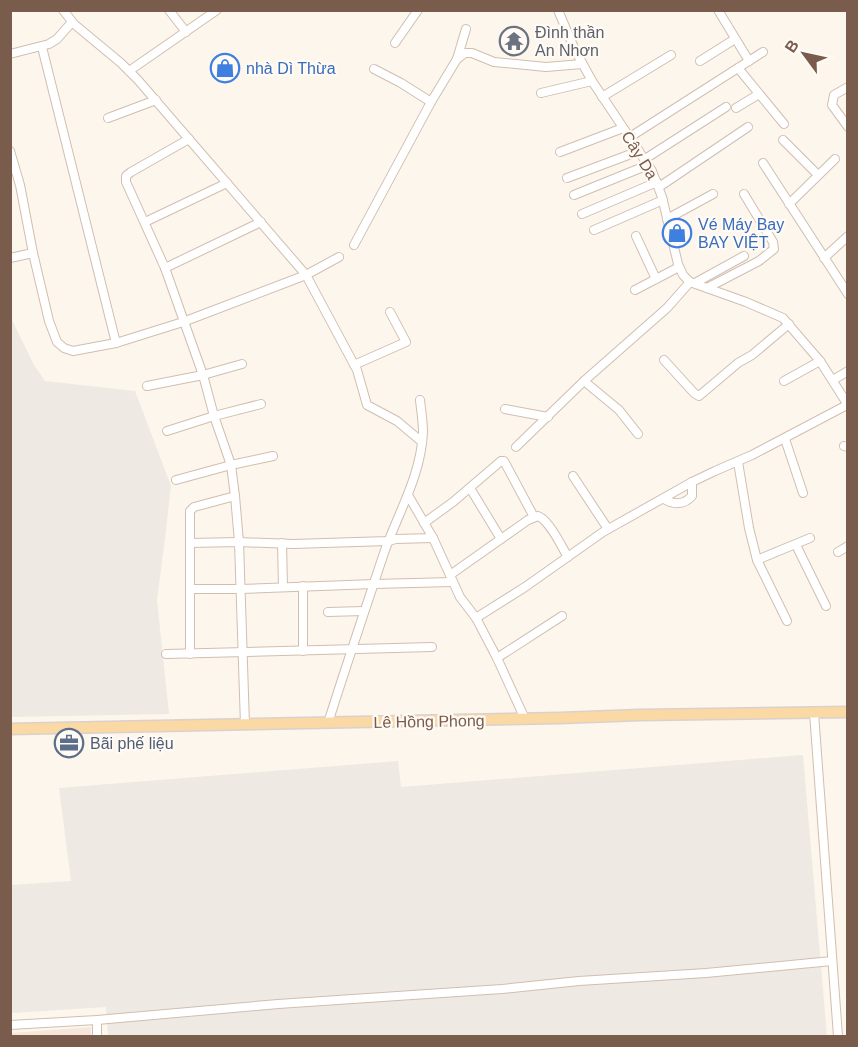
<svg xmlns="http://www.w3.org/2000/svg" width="858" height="1047" font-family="Helvetica,sans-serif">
<rect width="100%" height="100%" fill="#fdf6ec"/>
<!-- residential -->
<polygon fill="#f5e8da" points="91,1027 91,1036 11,1036 11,1033"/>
<!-- industrial -->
<g fill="#efe9e4">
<polygon points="10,316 34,365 45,381 135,391 171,486 165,539 157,600 169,714 11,717"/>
<polygon points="803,755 827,1036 108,1036 106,1007 11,1013 11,885 71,881 59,788 398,761 401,787"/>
</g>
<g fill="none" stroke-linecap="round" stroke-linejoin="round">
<!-- minor casing -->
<g stroke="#d1beb0" stroke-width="10">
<g id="minor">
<polyline points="63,10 74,24 121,63 138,80 306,275 357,370 367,405 397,421 422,442"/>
<polyline points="169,10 186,32"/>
<polyline points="558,10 575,50 592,81 652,171 662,197 678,264 683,275 690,282 746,302 783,318 820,361 848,405"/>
<polyline points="718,10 749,61"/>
<polyline points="395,43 418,10"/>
<polyline points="42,47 116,343"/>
<polyline points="10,54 49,44 57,39 72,22"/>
<polyline points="457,59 466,29"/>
<polyline points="700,61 735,39"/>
<polyline points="738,68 784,124"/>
<polyline points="374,69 401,83 431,102"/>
<polyline points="129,71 217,10"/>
<polyline points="848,87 834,95 832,105 848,127"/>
<polyline points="541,93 592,81"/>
<polyline points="602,97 671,55"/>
<polyline points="736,108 759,94"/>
<polyline points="108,118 156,100"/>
<polyline points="630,137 763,52"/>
<polyline points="189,139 131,172 126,176 126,182 165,268 203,375 214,416 231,465 235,496 239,542 245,725"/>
<polyline points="783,140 818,175"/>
<polyline points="10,151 20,185 33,253 49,321 57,342 64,348 73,351 116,343 183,322 306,275 339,257"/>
<polyline points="560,152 623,128"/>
<polyline points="645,159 726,107"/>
<polyline points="763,163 848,294"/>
<polyline points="567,178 639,151"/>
<polyline points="659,187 748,127"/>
<polyline points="574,195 648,165"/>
<polyline points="789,204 835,159"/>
<polyline points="582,214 657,182"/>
<polyline points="667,219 713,194"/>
<polyline points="145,222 227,183"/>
<polyline points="594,230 663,200"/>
<polyline points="636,236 656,279"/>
<polyline points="354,245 431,102 457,59 465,53 472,53 494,62 546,67 582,64"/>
<polyline points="10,258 33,253"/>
<polyline points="824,258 848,236"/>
<polyline points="165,268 261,222"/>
<polyline points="695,283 744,256"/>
<polyline points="707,288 759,261 774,249 773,242 744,194"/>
<polyline points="635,290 679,267"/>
<polyline points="664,360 694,393 699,396 738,363 752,355 789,324"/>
<polyline points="354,365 406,342 390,312"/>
<polyline points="833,380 848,371"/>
<polyline points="584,381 619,410 638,434"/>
<polyline points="784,381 820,361"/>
<polyline points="147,386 203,375 242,364"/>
<polyline points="505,409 548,417"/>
<polyline points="167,431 214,416 261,404"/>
<polyline points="785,439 803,493"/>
<polyline points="844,446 848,447"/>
<polyline points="516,447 584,381 667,308 690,282"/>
<polyline points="738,462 749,528 757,560 810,538"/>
<polyline points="573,476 608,529"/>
<polyline points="176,480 231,465 273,456"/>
<polyline points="470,488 501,539"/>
<polyline points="408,495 433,538 460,597 476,618 497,658 525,719"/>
<path d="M 664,499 C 674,505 684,505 692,496 L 692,482"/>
<polyline points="424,523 453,502 501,461 504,461 534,517"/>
<polyline points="190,543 239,542 293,544 388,541 396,539 433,538"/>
<polyline points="282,543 283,587"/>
<polyline points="796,545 826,606"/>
<polyline points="838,552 848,546"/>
<polyline points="757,560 787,621"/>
<path d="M 450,575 L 528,520 L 538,516 C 550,521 561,546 568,557"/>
<polyline points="303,586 303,651"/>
<polyline points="191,589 241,589 374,584 453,582"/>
<polyline points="328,612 364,611"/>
<polyline points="476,618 525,587 603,532 692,482 715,471 752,455 847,405"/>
<polyline points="166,654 432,647"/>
<polyline points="190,654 190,511 194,507 235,496"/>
<polyline points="497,658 562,616"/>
<polyline points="814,713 838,1036"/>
<path d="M 328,723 C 346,666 365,610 384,553 C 398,513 421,476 423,432 C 423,421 421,410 420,400"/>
<polyline points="97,1020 97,1036"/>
<polyline points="10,1025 97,1020 278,1004 502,989 579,981 706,973 832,961"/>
</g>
</g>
<!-- major casing -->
<g stroke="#dad1cd" stroke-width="13">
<polyline id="major" points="10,729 560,718 640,715 848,712"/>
</g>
<!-- minor -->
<use href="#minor" stroke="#fff" stroke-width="8"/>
<!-- major -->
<use href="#major" stroke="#fbd9a5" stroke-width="10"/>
</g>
<!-- icons -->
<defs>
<g id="temple-ring" transform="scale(1.5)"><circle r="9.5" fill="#fffaf3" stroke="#6b7280" stroke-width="1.5"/><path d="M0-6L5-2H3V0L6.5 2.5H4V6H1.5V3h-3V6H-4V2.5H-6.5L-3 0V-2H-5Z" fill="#6b7280"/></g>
<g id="shop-ring" transform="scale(1.5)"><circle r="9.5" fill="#fffaf3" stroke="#3f7fe0" stroke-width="1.5"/><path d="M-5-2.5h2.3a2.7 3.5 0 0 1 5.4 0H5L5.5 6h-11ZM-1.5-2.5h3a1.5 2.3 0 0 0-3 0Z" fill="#3f7fe0"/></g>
<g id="office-ring" transform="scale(1.5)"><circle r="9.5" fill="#fffaf3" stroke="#5c6f8a" stroke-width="1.5"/><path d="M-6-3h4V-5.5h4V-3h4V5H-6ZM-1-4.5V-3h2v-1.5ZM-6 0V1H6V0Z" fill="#5c6f8a"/></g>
</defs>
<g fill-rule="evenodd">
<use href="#temple-ring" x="514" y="41"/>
<use href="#shop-ring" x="225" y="68"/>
<use href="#shop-ring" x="677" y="233"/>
<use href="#office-ring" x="69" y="743"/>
</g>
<g text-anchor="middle" stroke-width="4.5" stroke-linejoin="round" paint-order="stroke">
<!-- worship labels -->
<g font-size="16" fill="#5b616d" stroke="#fffaf3" text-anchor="start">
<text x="535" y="38">Đình thần<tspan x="535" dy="18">An Nhơn</tspan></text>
</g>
<!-- shop labels -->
<g font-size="16" fill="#366cbe" stroke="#fffaf3" text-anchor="start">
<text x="246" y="74">nhà Dì Thừa</text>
<text x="698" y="230">Vé Máy Bay<tspan x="698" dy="18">BAY VIỆT</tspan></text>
</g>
<!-- street labels -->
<g font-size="16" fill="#7a5c4d" stroke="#fffaf3">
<text transform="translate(640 155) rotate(58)" y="6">Cây Da</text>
<text transform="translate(429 721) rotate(-1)" y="6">Lê Hồng Phong</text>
</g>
<!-- service labels -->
<g font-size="16" fill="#4e5e75" stroke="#fffaf3" text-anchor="start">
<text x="90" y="749">Bãi phế liệu</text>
</g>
</g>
<!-- border -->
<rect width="858" height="1047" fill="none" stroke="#7a5c4d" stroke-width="24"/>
<!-- north arrow -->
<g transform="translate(804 54) rotate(303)" stroke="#fffaf3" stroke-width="4.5" paint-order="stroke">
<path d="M0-4.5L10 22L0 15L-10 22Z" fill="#7a5c4d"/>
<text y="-9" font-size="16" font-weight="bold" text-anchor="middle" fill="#7a5c4d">B</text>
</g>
</svg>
